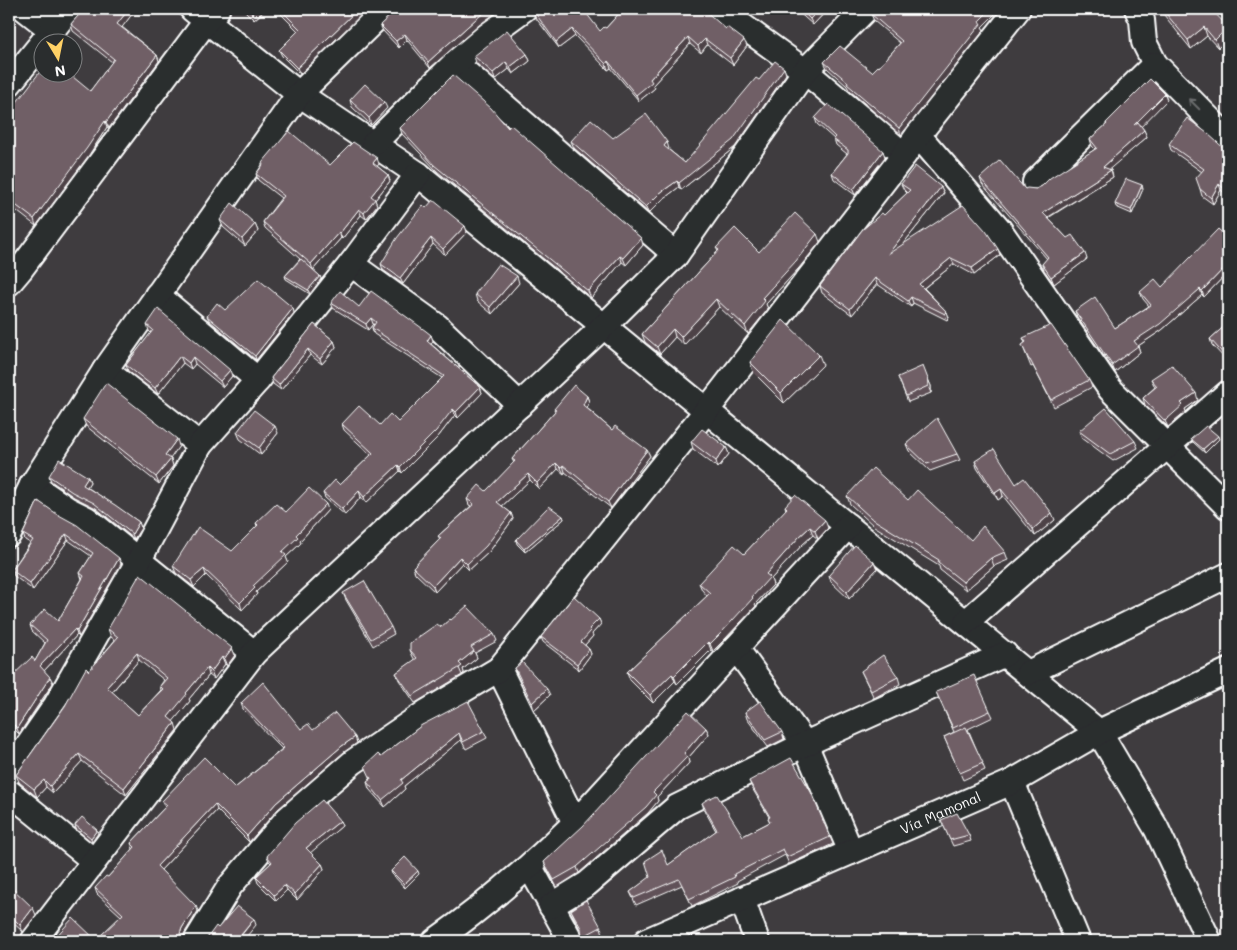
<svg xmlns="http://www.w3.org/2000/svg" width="1237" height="950" font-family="Mali,sans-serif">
<rect width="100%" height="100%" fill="#3f3c3f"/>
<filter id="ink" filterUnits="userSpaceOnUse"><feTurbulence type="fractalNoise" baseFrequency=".02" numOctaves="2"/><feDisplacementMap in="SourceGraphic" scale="10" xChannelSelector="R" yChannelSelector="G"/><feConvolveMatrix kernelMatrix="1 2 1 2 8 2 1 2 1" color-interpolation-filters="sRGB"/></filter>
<g filter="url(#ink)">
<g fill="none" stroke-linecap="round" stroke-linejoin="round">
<!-- street casing -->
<g stroke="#fff" stroke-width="28">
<g id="street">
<polyline points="25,9 53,31"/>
<polyline points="192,9 299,94 418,174 1099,732 1156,828 1209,941"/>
<polyline points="719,9 805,71 904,155"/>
<polyline points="1137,9 1142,20 1144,42 1155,64 1228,138"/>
<polyline points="43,42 69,9"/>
<polyline points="455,63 676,255"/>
<polyline points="9,84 42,43"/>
<polyline points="918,135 999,229 1110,389 1228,507"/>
<polyline points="374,143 455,63 488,35 524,9"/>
<polyline points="1035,182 1155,64"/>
<polyline points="351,264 437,326 520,405"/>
<polyline points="9,283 20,270 207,20 217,10"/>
<polyline points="157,295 258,380"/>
<polyline points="105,370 200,445"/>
<polyline points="32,485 67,509 87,519 254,653"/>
<polyline points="9,534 32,485 105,370 299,94 386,9"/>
<polyline points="966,622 1228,393"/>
<polyline points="736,648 805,744 851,852"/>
<polyline points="499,669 575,823"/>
<polyline points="1028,673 1228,575"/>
<polyline points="9,773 56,705 139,560 200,445 258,380 351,264 418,174"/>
<polyline points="1012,782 1078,941"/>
<polyline points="9,792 94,861"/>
<polyline points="530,867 571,941"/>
<polyline points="742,899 757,941"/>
<polyline points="551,906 587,884 677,807 805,744 1005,654"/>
<polyline points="33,941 254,653 604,326 676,255 805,71 866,9"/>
<polyline points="196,941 230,886 287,819 353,762 428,711 499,669 707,410 904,155 918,135 1018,9"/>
<path d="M 435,941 C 485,906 531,866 575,823 L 848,526"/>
<path id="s1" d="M 646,941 L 1012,782 L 1099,732 L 1228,671"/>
</g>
</g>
<!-- street -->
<use href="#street" stroke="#2a2d2e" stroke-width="24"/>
</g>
<!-- wall -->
<g fill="#605158" stroke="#fff" fill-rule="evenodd">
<polygon points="84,9 136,9 122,27 157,55 159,61 109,128 107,127 89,155 36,226 9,205 9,112 90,91 112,62 73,31 71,24"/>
<polygon points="243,9 266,9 254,20"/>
<polygon points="272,9 367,9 300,74 282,56 279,50 298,31 277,10 275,12"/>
<polygon points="395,9 501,9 479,25 430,68 407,40 399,48 383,31 380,25 394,12"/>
<polygon points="623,9 747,46 733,65 707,45 701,53 690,44 653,85 655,88 639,101 611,68 608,70 575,36 559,48 535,17 533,10 600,31 606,28"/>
<polygon points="795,9 828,9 813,25"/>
<polygon points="1161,9 1219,9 1214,13 1218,48 1207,36 1191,49 1164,15"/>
<polygon points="871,14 982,27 984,30 901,135 849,90 847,86 827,68 824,62 872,72 879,67 900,43 874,21"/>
<polygon points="527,54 530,61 513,74 509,69 495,80 476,63 474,56"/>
<polygon points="784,68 786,74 735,147 681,190 679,187 662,200 649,213 574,148 571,141 669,149 668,149 685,163 759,80"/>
<polygon points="350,100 387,108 371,125 352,107"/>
<polygon points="1167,100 1141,126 1144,130 1147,137 1109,169 1111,170 1113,177 1048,218 1087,259 1054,284 1044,270 1042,264 1047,259 982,184 980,178 1025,189 1036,189 1042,186 1095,149 1092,146 1090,139 1106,125 1106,123"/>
<polygon points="815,118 885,157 855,195 834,179 832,173 847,154 836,145 834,139 817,124"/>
<polygon points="400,128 508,128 641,238 643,245 626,265 622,262 591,298 437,171 402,134"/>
<polygon points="1169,144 1228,152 1228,196 1221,190 1213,204 1202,196 1200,189 1202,172 1171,150"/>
<polygon points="262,163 330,165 379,164 377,166 388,175 390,181 375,200 377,205 366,219 361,215 342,239 341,238 313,270 320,276 321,279 310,294 286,279 285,276 300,259 265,228 263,222 281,198 258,180 256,174 262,165"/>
<polygon points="901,184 941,187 944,193 903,244 1000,255 974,275 954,264 924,288 947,312 949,318 947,320 913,303 911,307 877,284 852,315 822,293 820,286 884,215 907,193 904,190"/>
<polygon points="1143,189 1132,214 1116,207 1115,204"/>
<polygon points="426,208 465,226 467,232 445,255 433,244 403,284 383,270 381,264"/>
<polygon points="220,220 255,224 258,231 245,246 223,227"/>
<polygon points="1228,238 1228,274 1227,273 1204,297 1202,295 1162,330 1138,346 1140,352 1115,372 1077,317 1075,311 1115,328 1149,306 1143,299 1140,292 1162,287"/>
<polygon points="820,242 799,268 766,304 768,309 748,334 719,307 684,345 675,337 660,354 645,342 642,334 718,251 716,248 759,252"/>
<polygon points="519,283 492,314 477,301 475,294"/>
<polygon points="331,303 359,307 431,335 433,341 431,344 480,387 482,393 458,418 455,415 438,437 402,473 400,471 366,503 361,497 345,515 325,498 323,493 340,485 371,455 344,430 342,424 380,425 398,422 442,378 374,334 372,328 374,325 373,324 368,330 333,308"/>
<polygon points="293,308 294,313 256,360 209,320 207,316 225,310"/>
<polygon points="1228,323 1228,362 1212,345 1210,339"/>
<polygon points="314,324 334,341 336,347 322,364 310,355 281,390 273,384 271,378"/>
<polygon points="147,325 232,376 223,387 195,364 191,369 183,363 158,394 128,371 126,365 151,333 149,331"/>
<polygon points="1023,338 1089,380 1092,387 1054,407 1033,366 1031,367 1025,352 1022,345 1025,343"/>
<polygon points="750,362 823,365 784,403 753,372"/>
<polygon points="898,377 928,379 931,386 931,393 908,402"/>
<polygon points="1151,379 1198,400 1185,409 1186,412 1168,427 1145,405 1143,398 1155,387"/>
<polygon points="587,396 589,402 587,408 612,430 647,450 650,456 611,508 565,472 564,474 558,469 539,489 530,480 502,506 511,513 513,519 489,552 469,570 462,563 435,592 415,573 413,567 440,539 438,536 471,506 469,505 467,499 486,491 514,463 512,459 555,411 554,409"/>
<polygon points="83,419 179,446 170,458 173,466 159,484 86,426"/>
<polygon points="1079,431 1135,441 1138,448 1113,461 1082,438"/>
<polygon points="237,432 278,433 261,455 240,439"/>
<polygon points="1191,439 1219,439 1205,453 1193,442"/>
<polygon points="691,442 726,447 729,454 718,468 693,449"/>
<polygon points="906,444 957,454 960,460 930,471 909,451"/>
<polygon points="975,461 1016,484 1055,520 1035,536 1003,496 998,500 977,468"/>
<polygon points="49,476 88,477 90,482 87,487 139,522 141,528 134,539 96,508 74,497 51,481"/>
<polygon points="847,496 908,500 971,540 1005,552 1008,560 994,566 966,590 940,570 939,566 874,526 850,504"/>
<polygon points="38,501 121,564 79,637 77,635 44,671 50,677 53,683 19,734 15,730 9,737 9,679 35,661 45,643 32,631 30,625 58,621 82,579 80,573 91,556 68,540 33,590 14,576 12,570 30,543 25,540 23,534"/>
<polygon points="785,506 828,528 818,539 813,535 802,545 771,579 773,585 755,604 756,606 725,639 713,651 711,650 677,684 675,681 653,703 630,680 627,672 707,596 702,590 699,583 744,554 786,510"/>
<polygon points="328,510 300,541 301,543 286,557 288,562 256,592 257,594 242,610 206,575 194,587 176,573 173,566 232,551 257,526 256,523 286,512"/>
<polygon points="563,516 564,519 525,552 517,544 516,540"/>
<polygon points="877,569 849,599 831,582 829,575"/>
<polygon points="343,593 391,627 394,634 373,646 346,600"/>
<polygon points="599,619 601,624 592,634 593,636 585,645 589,649 591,654 579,670 543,642 541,637"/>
<polygon points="451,620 494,634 497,641 475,653 477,658 463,669 464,673 462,675 415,703 399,680 396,673 415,660 413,657 410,650"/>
<path d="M 108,629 L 232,648 L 235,655 L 227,666 L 225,664 L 214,679 L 209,675 L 189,699 L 190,701 L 173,721 L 177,730 L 126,795 L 82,761 L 53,793 L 46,787 L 37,797 L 19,782 L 16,775 L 89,671 L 115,640 L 111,637 ZM 139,660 L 164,680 L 160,686 L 161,690 L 138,715 L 112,692 Z"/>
<polygon points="515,668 550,695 534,710 517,675"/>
<polygon points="861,671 898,677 900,684 874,698"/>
<polygon points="936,692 990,711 993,717 968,729 985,770 963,780 944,737 954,732"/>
<polygon points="241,703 301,729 313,730 357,743 344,752 278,809 249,842 217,810 161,870 198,911 184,934 183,941 52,941 96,940 121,916 97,894 95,888 108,877 133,849 131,843 165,807 162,801 235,788 282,749 243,709"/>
<polygon points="745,712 782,732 784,739 768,747 747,719"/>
<polygon points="422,725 484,731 487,738 466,749 461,740 404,786 405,789 385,807 369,789 367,782 370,779 381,757"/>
<polygon points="706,728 709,734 688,758 689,763 657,797 658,801 648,813 579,873 557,887 547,869 544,862"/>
<polygon points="749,781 830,837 833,844 789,864 785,855 737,881 738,883 692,906 682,885 636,905 630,892 716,831 704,809 702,803 743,836 770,822 768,818 769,817 752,788"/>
<polygon points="941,820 969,835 971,841 953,846"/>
<polygon points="340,821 342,826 310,852 322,864 324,869 297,900 287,890 276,901 258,883 256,877 271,863 269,861 267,856"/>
<polygon points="75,825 98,833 92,842 76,829"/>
<polygon points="391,871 419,874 405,888 392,874"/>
<polygon points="9,885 36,915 23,932 9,919"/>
<polygon points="571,910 601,927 603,934 589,941 583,941 582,937 581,931 574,917"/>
</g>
<!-- shaded-wall -->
<g fill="#4e4247" stroke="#fff">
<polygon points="129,9 136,9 120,30 117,24"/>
<polygon points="257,9 266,9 254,20 252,14"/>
<polygon points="358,9 367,9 300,74 297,68"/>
<polygon points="490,9 501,9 479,25 430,68 428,62 477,18"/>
<polygon points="820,9 828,9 813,25 810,19"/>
<polygon points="991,9 1000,9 982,27 984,30 901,135 899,128 979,21"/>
<polygon points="1210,9 1219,9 1212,15"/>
<polygon points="1204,27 1207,36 1191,49 1188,40"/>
<polygon points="1228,27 1228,38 1218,48 1215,40"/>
<polygon points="572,29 575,36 559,48 556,42"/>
<polygon points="405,34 407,40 399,48 396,41"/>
<polygon points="688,37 690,44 653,85 655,88 639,101 636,95"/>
<polygon points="705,39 707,45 701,53 698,46"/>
<polygon points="744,40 747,46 733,65 730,58"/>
<polygon points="527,54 530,61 513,74 510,67"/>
<polygon points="157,55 159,61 109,128 106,122"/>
<polygon points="608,61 611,68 608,70 606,64"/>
<polygon points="506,62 509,69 495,80 493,73"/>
<polygon points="784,68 786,74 735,147 681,190 679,183"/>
<polygon points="1165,94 1167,100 1137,131 1134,125"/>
<polygon points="384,102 387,108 371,125 369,118"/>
<polygon points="105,121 107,127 89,155 36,226 34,219"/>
<polygon points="1144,130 1147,137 1105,173 1103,167"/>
<polygon points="667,142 669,149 666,152 664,146"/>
<polygon points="883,151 885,157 855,195 853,190"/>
<polygon points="377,158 379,164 375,169 373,163"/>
<polygon points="1111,170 1113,177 1045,219 1043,213"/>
<polygon points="388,175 390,181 375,200 377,205 366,219 364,213 371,196"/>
<polygon points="677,181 679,187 662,200 649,213 646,207 660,193"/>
<polygon points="1219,184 1221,190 1213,204 1211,198"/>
<polygon points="1142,185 1143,189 1132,214 1131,210"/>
<polygon points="941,187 944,193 890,260 888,254"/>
<polygon points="359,209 361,215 342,239 340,233"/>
<polygon points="255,224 258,231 245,246 242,239"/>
<polygon points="465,226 467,232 445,255 443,249"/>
<polygon points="339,232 341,238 313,270 311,264"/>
<polygon points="817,234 820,242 799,268 766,304 768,309 748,334 745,326 762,298"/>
<polygon points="431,238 433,244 403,284 400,278"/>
<polygon points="641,238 643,245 626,265 623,258"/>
<polygon points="998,249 1000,255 974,275 972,268"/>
<polygon points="1085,253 1087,259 1054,284 1051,277"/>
<polygon points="620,256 622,262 591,298 588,291"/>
<polygon points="951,258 954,264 921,290 919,284"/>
<polygon points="1225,267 1227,273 1204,297 1202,291"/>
<polygon points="320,276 321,279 310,294 308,290"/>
<polygon points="517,276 519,283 492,314 490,307"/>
<polygon points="875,278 877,284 852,315 850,309"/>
<polygon points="1200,289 1202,295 1162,330 1138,346 1140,352 1115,372 1112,365 1134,341"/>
<polygon points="911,297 913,303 911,307 908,301"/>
<polygon points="716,299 719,307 684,345 681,337"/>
<polygon points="293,308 294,313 256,360 255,356"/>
<polygon points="947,312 949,318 947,320 945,314"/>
<polygon points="371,318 373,324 368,330 366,324"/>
<polygon points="673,329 675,337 660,354 657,347"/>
<polygon points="431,335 433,341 429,346 427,341"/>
<polygon points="334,341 336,347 322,364 320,359"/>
<polygon points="308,349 310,355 281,390 279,385"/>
<polygon points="819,355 823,365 784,403 781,393"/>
<polygon points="180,356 183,363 158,394 155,388"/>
<polygon points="193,357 195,364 191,369 189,363"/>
<polygon points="230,370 232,376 223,387 220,381"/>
<polygon points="928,379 931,386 931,393 928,386"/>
<polygon points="480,387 482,393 458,418 456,412"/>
<polygon points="1196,393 1198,400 1185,409 1186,412 1168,427 1165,421 1181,403"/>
<polygon points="587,396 589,402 586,411 583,405"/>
<polygon points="453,409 455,415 438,437 402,473 400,467"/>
<polygon points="275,426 278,433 261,455 259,448"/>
<polygon points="1218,436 1219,439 1205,453 1203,449"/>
<polygon points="177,439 179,446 168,462 165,455"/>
<polygon points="726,447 729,454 718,468 716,461"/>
<polygon points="647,450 650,456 611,508 608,502"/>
<polygon points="171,459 173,466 159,484 156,477"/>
<polygon points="556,463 558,469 539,489 537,483"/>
<polygon points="398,465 400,471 366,503 364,497"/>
<polygon points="563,465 565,472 564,474 561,468"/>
<polygon points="528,474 530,480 500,508 497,502"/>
<polygon points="88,477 90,482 85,490 83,485"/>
<polygon points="1001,489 1003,496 998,500 995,493"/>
<polygon points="359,491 361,497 345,515 342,509"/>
<polygon points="326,504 328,510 300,541 301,543 286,557 288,562 256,592 257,594 242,610 240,603 253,586 296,535"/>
<polygon points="511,513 513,519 489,552 469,570 467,564"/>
<polygon points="1052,513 1055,520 1035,536 1033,529"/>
<polygon points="563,516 564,519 525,552 524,549"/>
<polygon points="825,520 828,528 818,539 815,531"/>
<polygon points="139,522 141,528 134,539 132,534"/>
<polygon points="810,527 813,535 802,545 771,579 773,585 755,604 756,606 725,639 713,651 710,644 752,597 766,574 799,537"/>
<polygon points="66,534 68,540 33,590 30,584"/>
<polygon points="460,557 462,563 435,592 433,586"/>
<polygon points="119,558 121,564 79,637 77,631"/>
<polygon points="991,558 994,566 966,590 963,582"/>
<polygon points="874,562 877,569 849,599 847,592"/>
<polygon points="204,569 206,575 194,587 191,580"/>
<polygon points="10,612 12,618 9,623 9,614"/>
<polygon points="599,619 601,624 592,634 593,636 583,647 581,642 589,629"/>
<polygon points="75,629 77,635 43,672 40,666"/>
<polygon points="708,642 711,650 677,684 674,676"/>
<polygon points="232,648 235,655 227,666 224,659"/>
<polygon points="589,649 591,654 579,670 577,664"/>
<polygon points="474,651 477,658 463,669 464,673 462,675 459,668 459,663"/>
<polygon points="137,653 139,660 110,694 107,687"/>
<polygon points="222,657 225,664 214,679 211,672"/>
<polygon points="207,668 209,675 189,699 190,701 171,724 168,717 186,693"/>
<polygon points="672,674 675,681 653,703 650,695"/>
<polygon points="50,677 53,683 19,734 17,728"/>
<polygon points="547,689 550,695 534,710 532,703"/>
<polygon points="175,723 177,730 126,795 124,788"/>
<polygon points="13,724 15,730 9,737 9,729"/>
<polygon points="706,728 709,734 688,758 689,763 657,797 658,801 648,813 579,873 577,867 653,792 684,753"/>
<polygon points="459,733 461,740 404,786 405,789 385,807 382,800 401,780"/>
<polygon points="355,737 357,743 344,752 278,809 249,842 247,836 276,803 342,746"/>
<polygon points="79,754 82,761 53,793 50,786"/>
<polygon points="44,780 46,787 37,797 34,789"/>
<polygon points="215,804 217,810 159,872 157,866"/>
<polygon points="340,821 342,826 309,854 306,848"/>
<polygon points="97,830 98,833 92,842 91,838"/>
<polygon points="322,864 324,869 297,900 295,894"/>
<polygon points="418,871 419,874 405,888 404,884"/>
<polygon points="285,885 287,890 276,901 274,895"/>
<polygon points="196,906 198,911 184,934 183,941 182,941 180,934 182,928"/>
<polygon points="33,908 36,915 23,932 20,925"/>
<polygon points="254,919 256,925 243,941 237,941"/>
</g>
<!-- building -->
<g fill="#705e66" stroke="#fff" fill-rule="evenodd">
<polygon points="84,9 129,9 117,24 157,55 106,122 105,121 87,148 34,219 9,200 9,112 20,98 42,69 42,72 67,72 90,91 114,59 71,24"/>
<polygon points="247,9 257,9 252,14"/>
<polygon points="280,9 358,9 297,68 279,50 300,29"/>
<polygon points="395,9 490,9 477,18 428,62 405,34 396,41 380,25 394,12"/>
<polygon points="533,9 583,9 600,31 604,27 606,28 623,9 703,9 726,29 727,27 744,40 730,58 705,39 698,46 688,37 650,79 652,82 636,95 608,61 606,64 572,29 556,42 533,10"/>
<polygon points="800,9 820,9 810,19"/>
<polygon points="875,9 991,9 979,21 981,24 899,128 847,84 848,82 824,62 840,46 872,72 878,66 879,67 902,41 871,14"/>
<polygon points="1162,9 1211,9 1228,27 1215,40 1204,27 1188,40"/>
<polygon points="507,30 527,54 510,67 506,62 493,73 474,56"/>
<polygon points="775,61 784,68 733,140 679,183 677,181 660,193 646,207 571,141 591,119 613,138 646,114 667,142 664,146 685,163 756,78 759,80"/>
<polygon points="453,75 491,108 508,128 511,125 641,238 623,258 620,256 588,291 434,165 400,128"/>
<polygon points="1150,79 1165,94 1134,125 1138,122 1144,130 1103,167 1111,170 1043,213 1067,238 1072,235 1085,253 1051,277 1042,264 1048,257 980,178 1000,160 1025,189 1027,188 1036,189 1042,186 1050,178 1097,148 1090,139 1107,124 1106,123"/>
<polygon points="365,84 384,102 369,118 350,100"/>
<polygon points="828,104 883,151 853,190 832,173 848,153 848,150 833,139 835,137 815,118"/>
<polygon points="1187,118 1207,133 1228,152 1228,192 1219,184 1211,198 1200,189 1196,178 1204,169 1169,144"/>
<polygon points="289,131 330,165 353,142 377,158 373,163 388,175 371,196 375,199 364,213 359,209 340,233 339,232 311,264 263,222 284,196 256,174 263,165 262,163"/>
<polygon points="915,166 941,187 888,254 963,205 986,231 998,249 972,268 951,258 919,284 947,312 945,314 911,297 908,301 875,278 850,309 820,286 862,230 882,213 884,215 910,190 901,184"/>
<polygon points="1126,179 1142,185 1131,210 1115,204"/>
<polygon points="433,200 465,226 443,249 431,238 400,278 381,264 397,238 423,205 426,208"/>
<polygon points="232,203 255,224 242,239 220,220"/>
<polygon points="795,213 817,234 796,261 762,298 765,301 745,326 716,299 681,337 673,329 657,347 642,334 719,250 716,248 735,228 759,252"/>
<polygon points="1218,229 1228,238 1228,270 1225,267 1202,291 1200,289 1160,324 1134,341 1138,346 1112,365 1075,311 1095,297 1115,328 1151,305 1140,292 1155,279 1162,287"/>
<polygon points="301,259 320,276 308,290 285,276"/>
<polygon points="498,264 517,276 490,307 475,294"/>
<polygon points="258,279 293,308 255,356 207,316 217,303 225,310"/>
<polygon points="340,291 359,307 371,291 426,331 431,335 427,341 480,387 456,412 453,409 436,431 400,467 398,465 364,497 359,491 342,509 323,493 335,480 340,485 373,453 342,424 359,406 380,425 390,414 398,422 444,376 372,328 376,322 371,318 366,324 331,303"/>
<polygon points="158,309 230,370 220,381 193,357 189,363 180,356 155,388 126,365 153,330 147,325"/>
<polygon points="783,320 819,355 781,393 750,362"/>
<polygon points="1228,323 1228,359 1210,339"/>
<polygon points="314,324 334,341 320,359 308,349 279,385 271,378"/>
<polygon points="1051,325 1089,380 1051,400 1030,360 1029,360 1022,345 1026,342 1023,338"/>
<polygon points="1172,365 1196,393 1181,403 1183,405 1165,421 1143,398 1157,386 1151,379"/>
<polygon points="923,366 928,379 928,386 906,396 898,377"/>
<polygon points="106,383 177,439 165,455 171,459 156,477 83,419"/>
<polygon points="574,385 587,396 583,405 612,430 615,426 647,450 608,502 563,465 561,468 556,463 537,483 528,474 497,502 511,513 486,546 467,564 460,557 433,586 413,567 441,538 438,536 474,504 467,499 479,485 486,491 515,461 512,459 556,410 554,409"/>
<polygon points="1106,408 1135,441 1110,454 1079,431"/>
<polygon points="254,410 275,426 259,448 237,432"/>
<polygon points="937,418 957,454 927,464 906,444"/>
<polygon points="1206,426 1218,436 1203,449 1191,439"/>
<polygon points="702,429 726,447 716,461 691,442"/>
<polygon points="994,449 1016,484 1024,478 1052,513 1033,529 1001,489 995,493 975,461"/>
<polygon points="59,459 88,477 83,485 115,505 139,522 132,534 94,503 72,492 49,476"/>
<polygon points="873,468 908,500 917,490 971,540 983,526 1005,552 991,558 963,582 938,562 939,560 871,518 847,496"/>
<polygon points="309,488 326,504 296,535 298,537 282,552 286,555 253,586 255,588 240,603 204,569 191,580 173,566 198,527 232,551 258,525 256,523 276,504 286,512"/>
<polygon points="795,495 825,520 815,531 810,527 799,537 766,574 770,577 752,597 753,598 722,632 710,644 708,642 674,676 672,674 650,695 627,672 710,593 699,583 734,545 744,554 787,508 785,506"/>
<polygon points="38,501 57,514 77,525 119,558 77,631 75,629 40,666 50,677 17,728 13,724 9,729 9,679 32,657 35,661 47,640 30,625 45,609 58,621 84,576 80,573 93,553 66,534 30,584 12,570 33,540 23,534"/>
<polygon points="549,506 563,516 524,549 516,540"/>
<polygon points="855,545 874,562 847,592 829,575"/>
<path d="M 140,574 L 232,648 L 224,659 L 222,657 L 211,672 L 207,668 L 186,693 L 187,694 L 168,717 L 175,723 L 124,788 L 79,754 L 50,786 L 44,780 L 34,789 L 16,775 L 65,706 L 86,668 L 89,671 L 118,637 L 108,629 ZM 137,653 L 167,678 L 160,686 L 163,689 L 138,715 L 107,687 Z"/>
<polygon points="364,581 391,627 371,639 343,593"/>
<polygon points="574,596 599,619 589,629 591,631 581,642 589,649 577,664 541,637"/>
<polygon points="467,606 494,634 471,647 474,651 459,663 462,666 459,668 412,696 396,673 417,658 410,650 410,643 437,624 441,627 450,619 451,620"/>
<polygon points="883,655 898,677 871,691 861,671"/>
<polygon points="522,662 547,689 532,703 515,668"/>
<polygon points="974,675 990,711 953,728 936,692"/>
<polygon points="263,682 301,729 308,724 313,730 335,713 355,737 342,746 276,803 247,836 215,804 157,866 196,906 182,928 180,934 182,941 52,941 73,918 96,940 123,914 95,888 106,876 108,877 135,847 131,843 167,805 162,801 204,757 235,788 284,748 241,703"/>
<polygon points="468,701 484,731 463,742 459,733 401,780 403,783 382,800 367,782 371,779 365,766 378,754 381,757 422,725"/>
<polygon points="760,701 782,732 765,740 745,712"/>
<polygon points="688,711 706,728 684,753 687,757 653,792 656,795 646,807 577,867 554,880 544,862 583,826"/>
<polygon points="966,727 983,763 960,773 944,737"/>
<polygon points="791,758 811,792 830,837 787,857 783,849 734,874 735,877 689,899 679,879 634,898 630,892 650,877 645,861 662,850 668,865 717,830 702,803 706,800 717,795 743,836 770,822 768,818 770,817 749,781"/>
<polygon points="322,800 340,821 306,848 322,864 295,894 285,885 274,895 256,877 272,862 267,856 295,823"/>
<polygon points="957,813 969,835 950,840 941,820"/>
<polygon points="82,817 97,830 91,838 75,825"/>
<polygon points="405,857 418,871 404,884 391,871"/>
<polygon points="9,885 33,908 20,925 9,914"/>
<polygon points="586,900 601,927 582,937 581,928 571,910"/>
<polygon points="237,906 254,919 236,941 237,941 205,941 216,926 218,928"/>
</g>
<!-- one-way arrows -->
<defs><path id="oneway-shaft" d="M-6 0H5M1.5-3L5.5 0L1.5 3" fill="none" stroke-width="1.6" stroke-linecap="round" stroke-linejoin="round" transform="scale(1.25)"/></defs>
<use stroke="#6a6c6d" href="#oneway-shaft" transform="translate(1194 104) rotate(-135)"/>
</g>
<g text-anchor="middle" stroke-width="4" stroke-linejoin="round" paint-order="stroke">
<!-- street labels -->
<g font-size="14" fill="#fff" stroke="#2a2d2e">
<text dy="5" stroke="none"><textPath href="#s1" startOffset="321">Vía Mamonal</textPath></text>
</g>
</g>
<!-- margin -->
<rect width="1237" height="950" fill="none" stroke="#2a2d2e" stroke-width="30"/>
<rect x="15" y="15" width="1207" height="920" fill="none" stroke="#fff" stroke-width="2" filter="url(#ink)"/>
<!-- north arrow -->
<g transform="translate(58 58) rotate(170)"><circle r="24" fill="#2a2d2e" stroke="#7f8182"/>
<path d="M0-4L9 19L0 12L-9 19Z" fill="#ffd166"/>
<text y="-8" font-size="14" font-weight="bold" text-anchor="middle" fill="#ffffff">N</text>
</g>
</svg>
